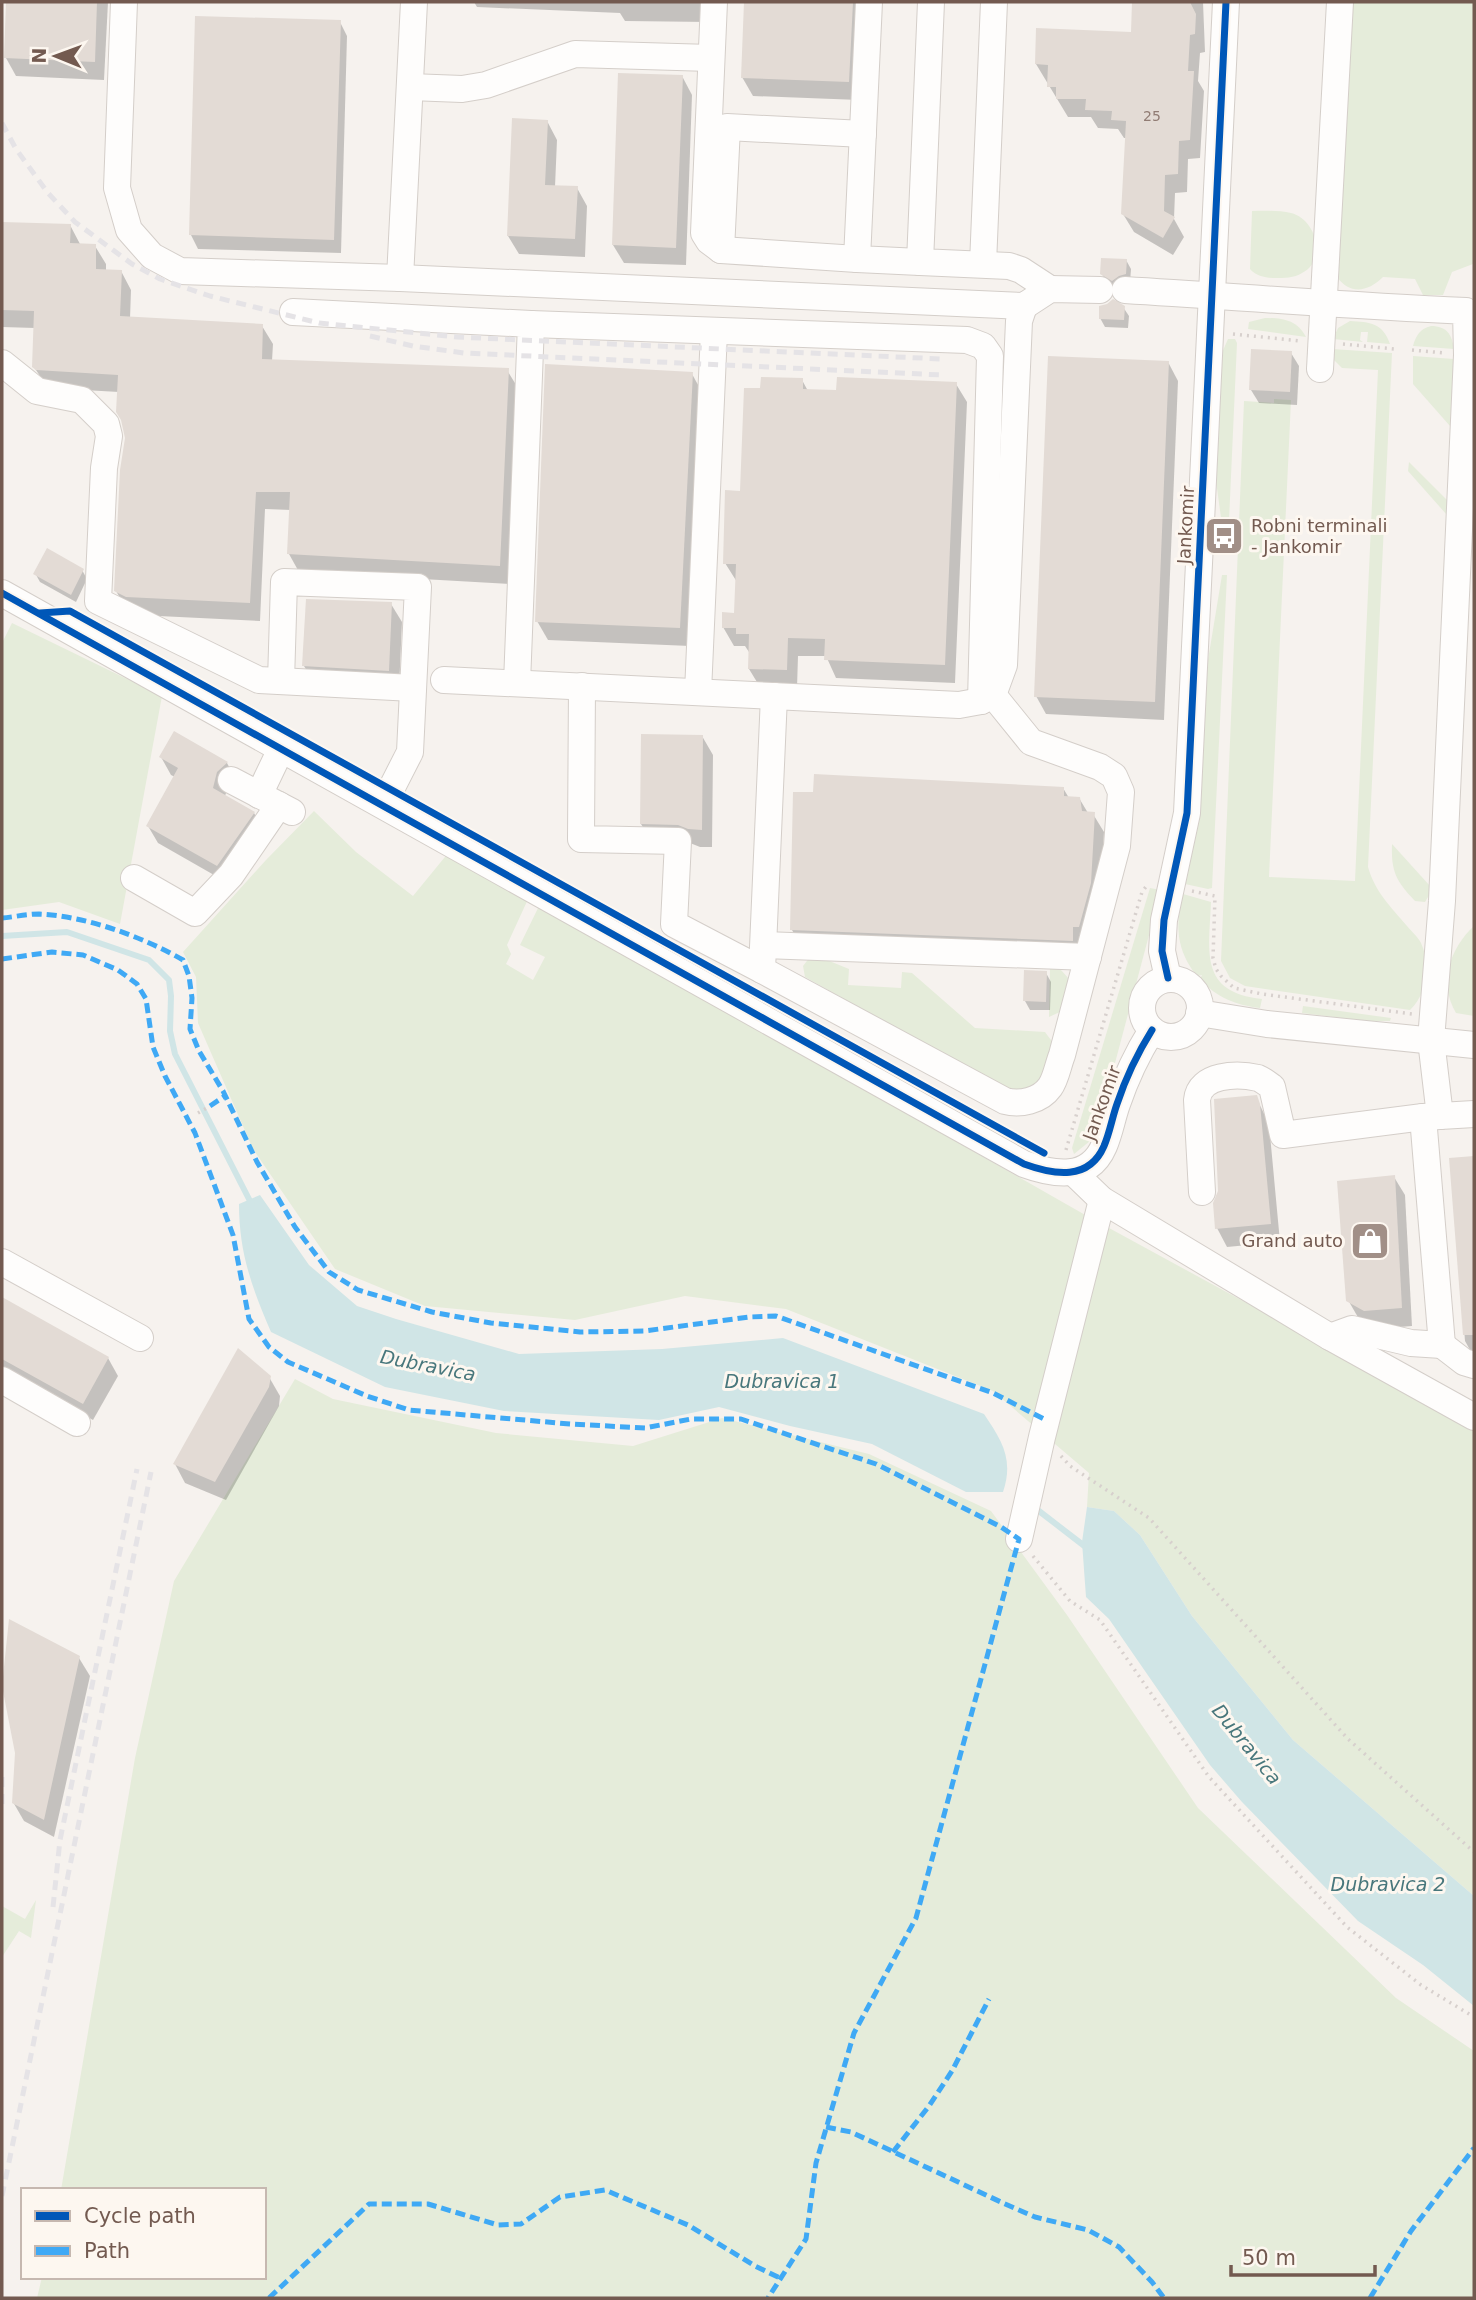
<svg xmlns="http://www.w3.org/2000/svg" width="1476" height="2300" font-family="'DejaVu Sans',sans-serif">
<rect width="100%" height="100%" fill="#f6f2ee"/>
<!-- green -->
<g fill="#e5ecda">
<path d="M 1347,2 L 1474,2 L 1474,266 L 1473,264 L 1452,272 L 1443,295 L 1423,295 L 1415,279 L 1383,277 C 1368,292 1350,295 1337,277 Z"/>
<path d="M 1252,211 C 1264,211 1279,210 1291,213 C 1316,219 1328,260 1302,273 C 1294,278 1284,278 1275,278 C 1266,278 1256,276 1250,269 Z"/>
<path d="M 1265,318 C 1283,318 1297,320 1306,337 L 1248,329 L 1249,322 Z"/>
<path d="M 1350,321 C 1370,322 1383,323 1390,344 L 1367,342 L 1368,332 L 1361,332 L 1360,340 L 1363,342 L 1333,339 L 1338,328 Z"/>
<path d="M 1431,326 C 1447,326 1452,335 1454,349 L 1413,346 C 1416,335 1420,329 1431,326 Z"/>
<polygon points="1228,339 1235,339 1237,343 1229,521 1222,525 1216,481 1221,355"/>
<path d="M 1332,349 L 1392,353 L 1368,867 C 1375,892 1391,907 1407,926 C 1412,932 1418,937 1421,943 C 1431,964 1427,994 1410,1010 L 1245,986 L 1230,978 L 1221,961 L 1244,401 L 1274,403 L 1274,399 L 1291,400 L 1269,877 L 1355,881 L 1378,370 L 1342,368 L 1332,358 Z"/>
<polygon points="1413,356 1454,359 1450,426 1413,384"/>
<polygon points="1409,462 1448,501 1447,515 1408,471"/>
<polygon points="1222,575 1227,575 1212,888 1208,889 1185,884 1200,805 1207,666"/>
<polygon points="12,623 162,696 120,924 59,902 2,910 2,643"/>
<polygon points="314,811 356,852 413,896 449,852 529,897 507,945 511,954 506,964 533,980 545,957 520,945 540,904 1087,1216 1474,1427 1474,1896 1293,1740 1192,1616 1140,1535 1114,1511 1087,1507 1089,1473 993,1391 786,1309 685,1296 575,1320 425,1306 335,1269 253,1149 198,1023 196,977 183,952 266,860"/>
<path d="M 1392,844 L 1430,886 L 1431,892 L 1425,902 L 1415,901 C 1396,881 1391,872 1392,844 Z"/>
<polygon points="1150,888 1161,890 1098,1127 1090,1141 1074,1154 1072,1148"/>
<path d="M 1183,894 L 1211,902 C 1209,953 1199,992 1262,999 L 1260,1008 C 1236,1005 1217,998 1200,979 L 1202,975 L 1197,976 C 1176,950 1175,925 1183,894 Z"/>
<path d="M 1474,926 L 1474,1016 L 1456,1013 C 1438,983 1450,948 1474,926 Z"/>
<polygon points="810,957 822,958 849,969 848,985 901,988 902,972 912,973 975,1028 1045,1032 1054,1044 1046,1075 1026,1090 1003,1088 805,977 803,966"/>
<polygon points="1050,968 1060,969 1070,980 1062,1011 1049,1017"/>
<polygon points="1303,1006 1391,1018 1390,1021 1366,1021 1302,1013"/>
<polygon points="295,1379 333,1399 496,1433 633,1446 722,1418 869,1454 991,1511 1067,1615 1198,1808 1396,1998 1474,2051 1474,2298 37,2298 42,2277 264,2277 264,2190 61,2190 135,1758 174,1581"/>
<polygon points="36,1900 31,1938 19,1931 2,1957 2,1906 25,1919"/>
</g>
<!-- water -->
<g fill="#d0e5e6">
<path d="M 260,1195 L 309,1265 L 357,1306 L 396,1319 L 519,1354 L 662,1349 L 783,1338 L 984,1414 C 1002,1441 1014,1459 1003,1492 L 966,1492 L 872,1444 L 790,1426 L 719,1407 L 659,1420 L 504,1411 L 385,1387 L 271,1332 C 252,1288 239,1253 239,1204 Z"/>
<polygon points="1087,1507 1114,1511 1140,1535 1192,1616 1293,1740 1474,1896 1474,2006 1423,1965 1358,1921 1242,1802 1210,1765 1109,1619 1086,1597 1082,1542"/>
</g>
<!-- shadow -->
<g fill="#0003">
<polygon points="8,2 108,2 104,80 16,76 6,58"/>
<polygon points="474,2 715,2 708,22 625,21 620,13 477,7"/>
<polygon points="745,2 870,2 859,100 753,96 742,77"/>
<polygon points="1133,2 1203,2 1205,52 1200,53 1198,81 1204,91 1200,158 1188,159 1187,192 1175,193 1174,219 1184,237 1173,255 1134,232 1123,214 1127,138 1124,138 1118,129 1098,128 1091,117 1068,117 1036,64 1133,34"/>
<polygon points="340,22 347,36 341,253 198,249 191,235"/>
<polygon points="682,76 692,95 686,265 624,263 613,245"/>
<polygon points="547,121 557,140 555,187 577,188 587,206 585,257 519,254 508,236"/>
<polygon points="2,224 70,225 80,244 95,246 106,264 106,271 121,271 131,290 130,319 262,326 273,344 272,361 507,370 518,388 510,584 299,572 289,554 291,510 265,509 260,621 138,615 127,610 116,591 126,438 119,392 48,388 34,367 35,328 2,327"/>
<polygon points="1126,260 1131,269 1130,283 1118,289 1107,283 1102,274"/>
<polygon points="1123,307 1129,316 1128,328 1105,327 1100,318"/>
<polygon points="1291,353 1299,366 1297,405 1259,403 1251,390"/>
<polygon points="1168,362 1178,381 1164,720 1046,714 1036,696"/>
<polygon points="692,374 702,392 690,646 548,640 537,621"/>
<polygon points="802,380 808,391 838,391 956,384 967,402 955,683 836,678 826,656 798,656 797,688 760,687 749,669 749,652 745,646 734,646 723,627 736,615 737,582 725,563 742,493 762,390"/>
<polygon points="82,570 87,579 76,602 40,582 35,573"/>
<polygon points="391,604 402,622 399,689 315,684 304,666"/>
<polygon points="174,734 227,763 236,780 227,790 225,796 254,813 264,830 228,883 158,843 148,826 175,777 171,775 161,757"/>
<polygon points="702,736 713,755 712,847 700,847 690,843 652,842 641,824"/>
<polygon points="1063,788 1069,798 1079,798 1088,813 1093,814 1104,832 1101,902 1089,945 802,948 792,930 814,794"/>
<polygon points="1046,973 1051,982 1050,1010 1030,1010 1025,1001"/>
<polygon points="1256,1097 1269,1124 1280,1242 1227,1247 1217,1228"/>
<polygon points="1474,1157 1474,1357 1465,1341 1451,1159"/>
<polygon points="1394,1177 1405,1195 1412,1326 1375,1329 1359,1319 1348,1300"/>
<polygon points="2,1299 108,1358 118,1376 93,1420 2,1370"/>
<polygon points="269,1377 280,1396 279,1406 226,1500 185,1483 175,1464"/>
<polygon points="79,1658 90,1676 54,1837 24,1821 13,1802"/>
</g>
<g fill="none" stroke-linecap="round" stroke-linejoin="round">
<!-- stream -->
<g stroke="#d0e5e6" stroke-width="6">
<polyline points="2,936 67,932 149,960 169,980 171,996 170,1031 175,1054 252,1205"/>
<polyline points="1039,1511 1087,1548"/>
</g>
</g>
<!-- building -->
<g fill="#e3dbd5">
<polygon points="6,2 97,2 95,62 4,58"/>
<polygon points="744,2 853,2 849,82 741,78"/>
<polygon points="1132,2 1190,2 1196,14 1195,34 1190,35 1188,71 1194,71 1190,140 1179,141 1178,174 1165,175 1164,211 1175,217 1163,238 1121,214 1126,121 1111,120 1112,111 1085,110 1086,99 1056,99 1056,87 1047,87 1048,65 1035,64 1036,28 1131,32"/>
<polygon points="195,16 341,20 334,240 189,235"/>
<polygon points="618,73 683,75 676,248 612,245"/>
<polygon points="512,118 548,120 545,185 578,186 575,239 507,236"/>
<polygon points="2,222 71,224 70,243 96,244 96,269 122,270 120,316 263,324 262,359 509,368 500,566 287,554 290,492 256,492 250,603 126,597 114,591 120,470 125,438 121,420 116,412 118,375 36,370 32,367 34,311 2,310"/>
<polygon points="1101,258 1127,259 1126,274 1119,276 1112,281 1100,274"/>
<polygon points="1113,299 1125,306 1124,320 1099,319 1099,306 1107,304"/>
<polygon points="1251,349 1292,351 1290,392 1249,390"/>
<polygon points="1048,356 1169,361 1155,702 1034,697"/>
<polygon points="545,364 693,372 680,628 535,622"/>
<polygon points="761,377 803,378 803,389 836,390 837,377 957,382 945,665 824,660 825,639 788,638 787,670 748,669 749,634 736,634 736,628 722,628 722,612 734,613 736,564 723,564 725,490 740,491 744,388 760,388"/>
<polygon points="47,548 84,569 71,595 33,574"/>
<polygon points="306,599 392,602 389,671 302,666"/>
<polygon points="174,731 228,762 217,772 213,788 255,812 217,866 146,826 178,768 159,757"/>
<polygon points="641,734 703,735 702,830 688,829 678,825 640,824"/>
<polygon points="814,774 1064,787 1064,796 1080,797 1082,811 1095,812 1091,883 1079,927 1073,927 1073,941 790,930 793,792 813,792"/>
<polygon points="1024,970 1047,971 1046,1002 1023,1001"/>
<polygon points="1257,1095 1260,1104 1271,1224 1215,1229 1213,1203 1218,1191 1214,1099"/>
<polygon points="1474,1156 1474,1335 1463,1335 1449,1158"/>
<polygon points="1395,1175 1402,1308 1364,1311 1346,1301 1337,1181"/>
<polygon points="2,1297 109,1357 83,1404 2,1359"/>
<polygon points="238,1348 271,1376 269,1387 215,1482 173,1464"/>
<polygon points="9,1619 80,1656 44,1820 12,1803 15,1753 2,1686"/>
</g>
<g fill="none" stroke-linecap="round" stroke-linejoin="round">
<!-- minor casing -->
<g stroke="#d4cec9" stroke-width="28">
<g id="minor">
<polyline points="124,2 117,188 129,230 152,256 180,271 400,278 1024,306 1050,289 1100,290"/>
<polyline points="714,2 704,233 709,241 721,250 857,259"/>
<polyline points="869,2 857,259 920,262"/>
<polyline points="931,2 920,262 1009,266 1021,270 1050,289"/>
<polyline points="410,87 462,89 486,85 575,54 711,58"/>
<polyline points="721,250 727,127 863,134"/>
<polyline points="983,264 994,2"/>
<polyline points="400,278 414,2"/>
<path d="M 1125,290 C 1239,297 1352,306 1466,311 L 1467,355 L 1442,901 L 1431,1040 L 1440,1116"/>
<polyline points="293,312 531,324 517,683"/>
<polyline points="531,324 967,340 983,346 990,356 981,701"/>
<polyline points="2,363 37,391 82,400 106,424 109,436 104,468 98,601 259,680 413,688"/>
<polyline points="1320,369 1340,2"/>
<path d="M 2,593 L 1024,1164 C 1054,1175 1089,1181 1104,1146 C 1110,1132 1112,1118 1117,1104 C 1126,1077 1137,1054 1152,1030"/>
<polyline points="444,680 959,705 981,701 993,695 1004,665 1019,321 1024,306"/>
<polyline points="281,681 284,582 418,587 410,752 383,805"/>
<polyline points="582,686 581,839 678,841 674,924 762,970"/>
<polyline points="698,692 714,332"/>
<path d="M 774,696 L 762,970 L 1005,1101 C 1020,1105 1040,1101 1050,1087 C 1056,1079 1058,1065 1062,1055 L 1117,846 L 1121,792 L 1114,776 L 1100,767 L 1031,742 L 993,695"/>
<polyline points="231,780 292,812"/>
<polyline points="259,795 281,749"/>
<polyline points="134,878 195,913 231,875 279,805"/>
<polyline points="764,945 1088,957"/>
<polyline points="1168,978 1162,951 1164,920 1187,813 1226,2"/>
<circle cx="1171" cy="1008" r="29"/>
<polyline points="1199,1013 1267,1024 1474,1045"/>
<polyline points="1074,1173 1102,1200 1330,1337 1474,1417"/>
<path d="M 1202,1192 L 1197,1100 C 1199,1074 1237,1073 1258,1078 C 1263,1080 1268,1084 1272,1087 L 1283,1135 L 1423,1117 L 1474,1114"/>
<polyline points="2,1262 140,1338"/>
<polyline points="1330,1337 1352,1329 1411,1343 1442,1345 1423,1117"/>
<polyline points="1442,1345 1464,1362 1474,1365"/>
<polyline points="2,1380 77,1423"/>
<polyline points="1019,1539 1042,1437 1102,1200"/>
</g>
</g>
<!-- path -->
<g stroke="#d7d0cd" stroke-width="3.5" stroke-dasharray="2 5" stroke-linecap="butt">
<polyline points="1233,334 1301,341"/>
<polyline points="1343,344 1394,349"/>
<polyline points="1412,350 1445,353"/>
<polyline points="1192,891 1215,896 1213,958 1216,969 1221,976 1234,988 1262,994 1412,1014"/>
<polyline points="198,1113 210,1106"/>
<polyline points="1066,1150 1142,892 1148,884"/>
<polyline points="1061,1456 1070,1466 1149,1518 1348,1739 1474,1852"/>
<polyline points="1033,1556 1070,1601 1100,1620 1209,1777 1347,1927 1421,1985 1474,2017"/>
</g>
<!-- minor -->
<use href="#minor" stroke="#fefdfc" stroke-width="26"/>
<!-- rail -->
<g stroke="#e5e3e6" stroke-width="5" stroke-dasharray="10 7" stroke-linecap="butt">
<polyline points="2,123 16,149 48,193 75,222 132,264 160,279 210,296 319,323 457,337 942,359"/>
<polyline points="370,336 413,346 464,353 942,375"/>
<polyline points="2,1777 2,1806"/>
<polyline points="53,1907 60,1840 137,1469"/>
<polyline points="2,2196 151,1472"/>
</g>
<!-- quiet -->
<g stroke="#3fa9f5" stroke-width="5" stroke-dasharray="10 5" stroke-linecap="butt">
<path d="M 2,918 C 14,917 27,914 39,914 C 86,916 143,937 183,960 L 189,976 L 192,998 L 190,1029 L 199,1051 L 223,1091 L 257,1162 L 295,1227 L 329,1272 L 358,1290 L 432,1312 L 491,1323 L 580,1332 L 644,1331 L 749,1317 L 776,1316 L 993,1393 L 1046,1420"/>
<polyline points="2,959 52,952 83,955 118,970 137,984 146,999 153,1047 165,1076 195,1133 233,1235 249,1319 269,1347 288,1362 367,1396 409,1410 570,1424 645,1428 691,1419 741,1419 876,1464 1001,1527 1019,1539 916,1918 854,2033 816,2163 806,2239 768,2298"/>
<polyline points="210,1106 225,1096"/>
<polyline points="826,2127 851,2132 1003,2203 1035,2217 1088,2230 1119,2247 1152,2282 1164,2298"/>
<polyline points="893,2152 929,2106 952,2071 989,1999"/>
<polyline points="269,2298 369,2204 428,2204 498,2225 521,2224 560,2197 605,2190 688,2225 755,2266 782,2279"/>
<polyline points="1370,2298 1411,2231 1474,2148"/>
</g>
<!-- cycleway casing -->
<g stroke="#fdf7f0" stroke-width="11">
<g id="cycleway">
<path d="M 2,593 L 1024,1164 C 1054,1175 1089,1181 1104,1146 C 1110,1132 1112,1118 1117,1104 C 1126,1077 1137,1054 1152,1030"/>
<polyline points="40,613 70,611 1044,1153"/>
<polyline points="1168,978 1162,951 1164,920 1187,813 1226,2"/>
</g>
</g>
<!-- cycleway -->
<use href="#cycleway" stroke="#0057b8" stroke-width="7"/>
</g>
<!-- icons -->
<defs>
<g id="bus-square" transform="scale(2.0125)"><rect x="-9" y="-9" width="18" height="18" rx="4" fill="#a18f87" stroke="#fdf7f0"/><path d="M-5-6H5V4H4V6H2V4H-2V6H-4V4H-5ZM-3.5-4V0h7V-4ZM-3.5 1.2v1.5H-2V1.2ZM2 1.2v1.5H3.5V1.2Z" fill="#fff"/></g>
<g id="shop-square" transform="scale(2.0125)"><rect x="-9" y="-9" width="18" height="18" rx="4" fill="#a18f87" stroke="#fdf7f0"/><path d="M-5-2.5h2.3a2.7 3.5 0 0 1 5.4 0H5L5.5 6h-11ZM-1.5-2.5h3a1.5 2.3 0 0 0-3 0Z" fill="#fff"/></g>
</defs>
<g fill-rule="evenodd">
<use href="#bus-square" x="1224" y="536"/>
<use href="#shop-square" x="1370" y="1241"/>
</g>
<g text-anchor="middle" stroke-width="6" stroke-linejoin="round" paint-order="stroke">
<!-- number labels -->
<g font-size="14" fill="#917c74">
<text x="1152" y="121">25</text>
</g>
<!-- street labels -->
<g font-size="18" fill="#735a50" stroke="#fdf7f0">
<text transform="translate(1186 525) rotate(-87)" y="6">Jankomir</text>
<text transform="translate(1102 1103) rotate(-70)" y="6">Jankomir</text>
</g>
<!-- poi labels -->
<g font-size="18" fill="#735a50" stroke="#fdf7f0" text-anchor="start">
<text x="1251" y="532">Robni terminali<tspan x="1251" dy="21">- Jankomir</tspan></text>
<text x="1343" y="1247" text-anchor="end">Grand auto</text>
</g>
<!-- water labels -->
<g font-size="19" font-style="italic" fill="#48777c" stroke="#fdf7f0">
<text transform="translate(428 1365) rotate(11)" y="7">Dubravica</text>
<text x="782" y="1388">Dubravica 1</text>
<text transform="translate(1247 1744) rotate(51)" y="7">Dubravica</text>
<text x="1388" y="1891">Dubravica 2</text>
</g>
</g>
<!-- border -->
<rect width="1476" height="2300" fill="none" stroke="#735a50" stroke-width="7"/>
<!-- legend -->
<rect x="21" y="2188" width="245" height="91" fill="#fdf7f0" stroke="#c6b8b0" stroke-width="2"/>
<rect x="35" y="2211" width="35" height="10" fill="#0057b8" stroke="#c6b8b0" stroke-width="2"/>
<text x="84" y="2223" font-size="21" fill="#735a50">Cycle path</text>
<rect x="35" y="2246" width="35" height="10" fill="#3fa9f5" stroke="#c6b8b0" stroke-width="2"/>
<text x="84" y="2258" font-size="21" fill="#735a50">Path</text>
<!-- north arrow -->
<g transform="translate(56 56) rotate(271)" stroke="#fdf7f0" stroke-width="5" paint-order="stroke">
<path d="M0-5L12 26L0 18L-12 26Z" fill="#735a50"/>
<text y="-10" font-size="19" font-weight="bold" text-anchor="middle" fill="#735a50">N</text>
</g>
<!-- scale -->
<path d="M1231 2265v10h144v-10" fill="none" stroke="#735a50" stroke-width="3.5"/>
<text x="1242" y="2265" font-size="21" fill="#735a50" stroke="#fdf7f0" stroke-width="5" paint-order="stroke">50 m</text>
</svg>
